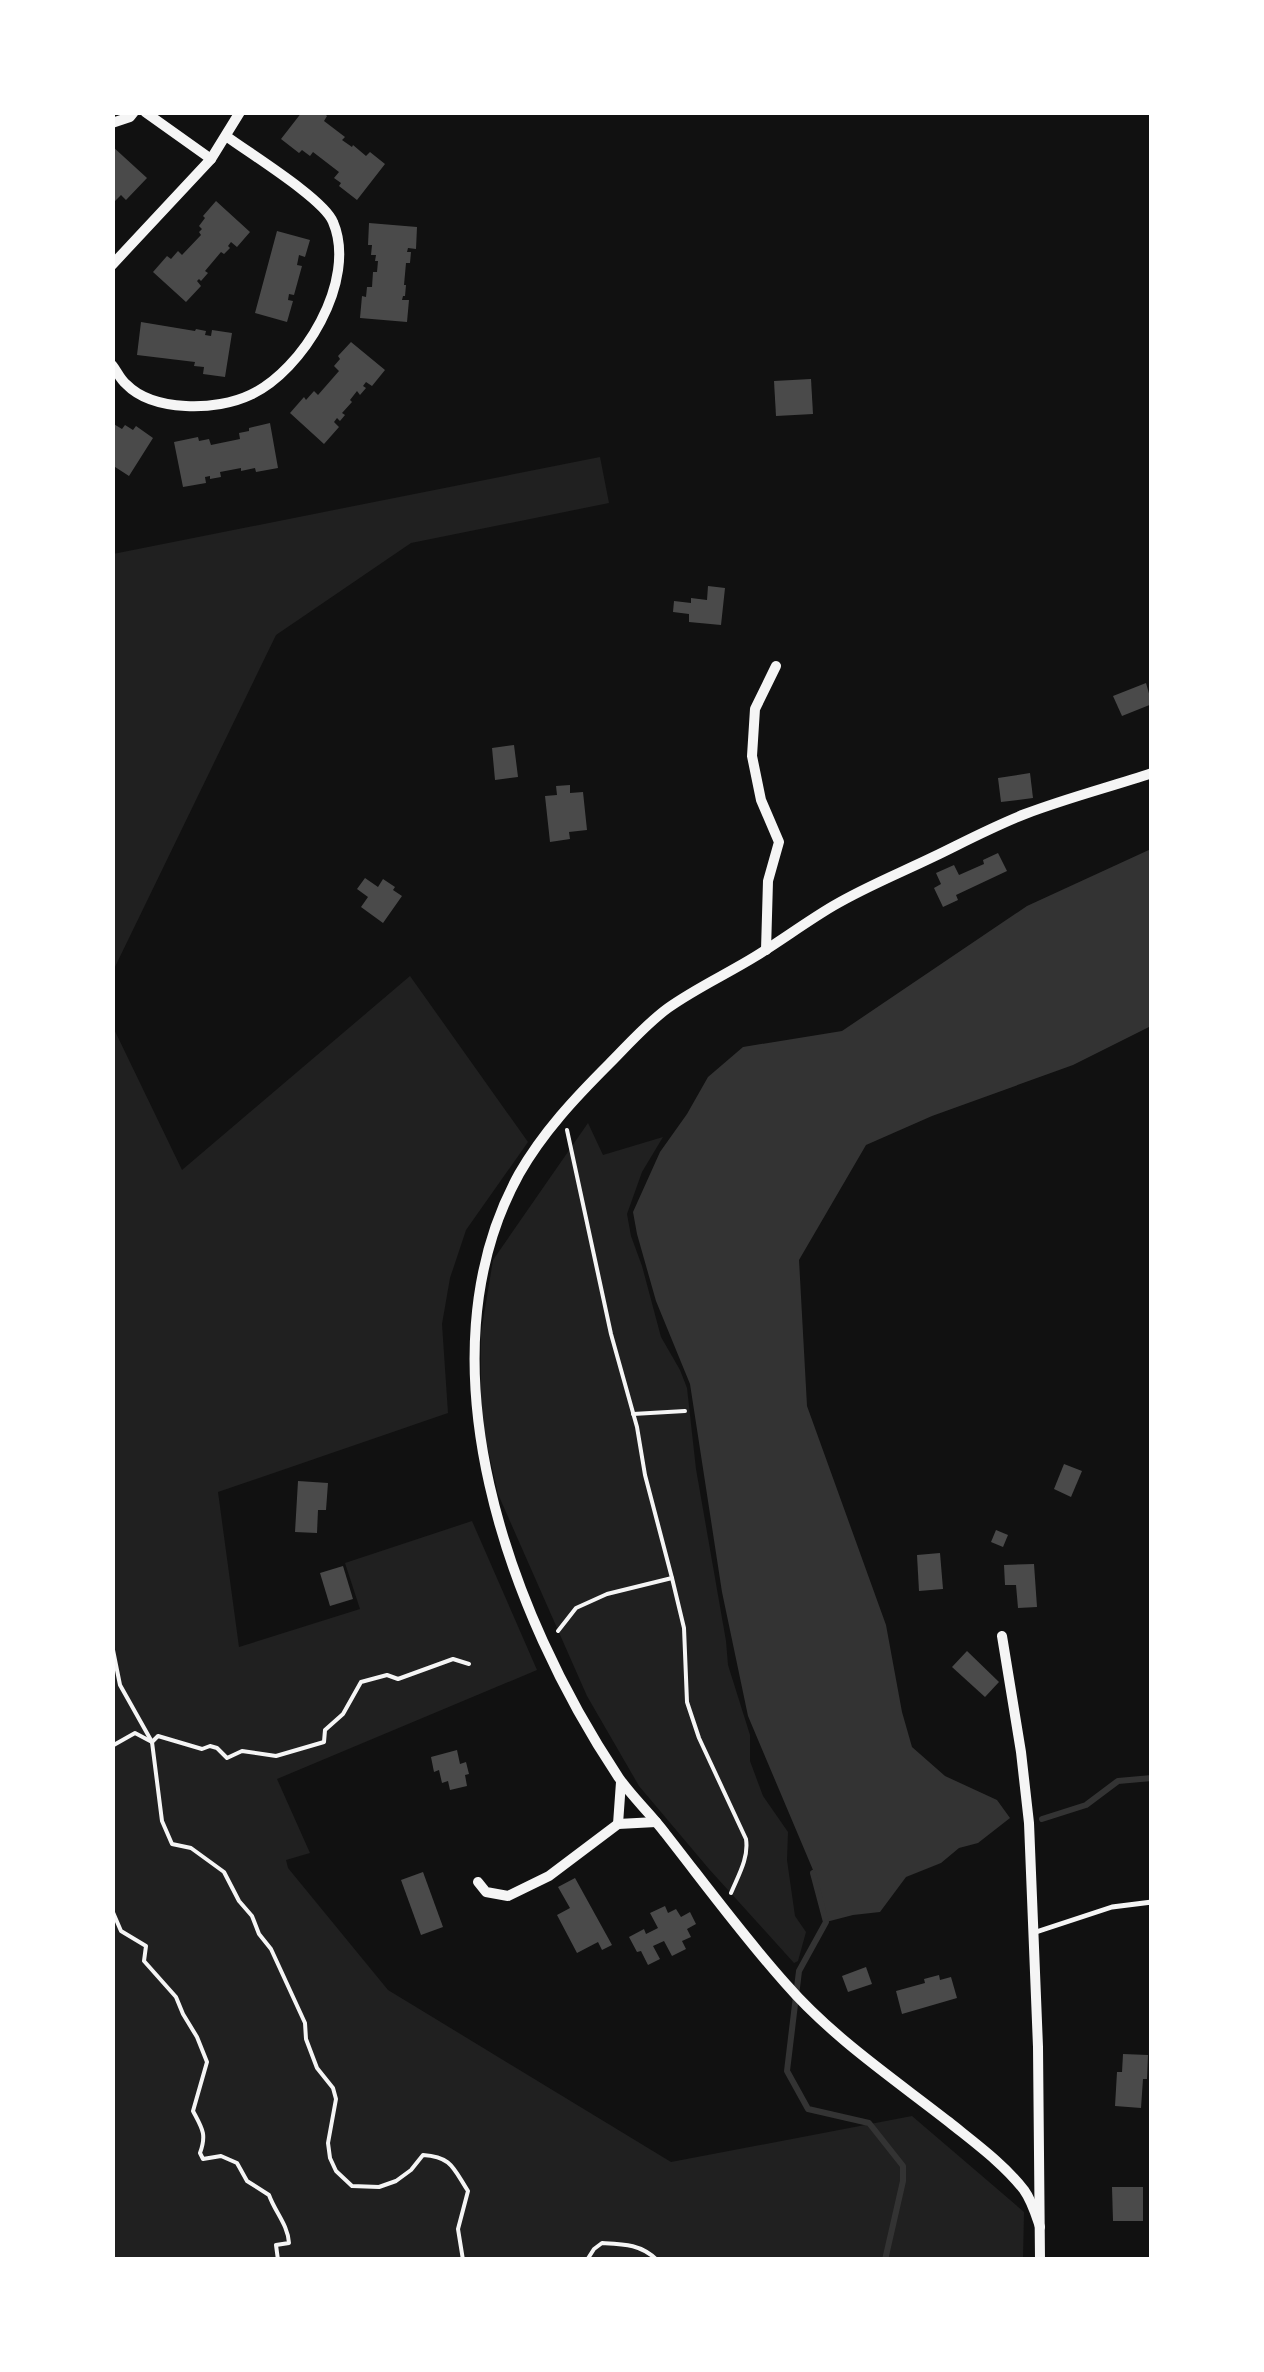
<svg xmlns="http://www.w3.org/2000/svg" width="1264" height="2372" font-family="'Varela Round',sans-serif">
<rect width="100%" height="100%" fill="#111"/>
<!-- green -->
<g fill="#202020">
<polygon points="600,457 609,503 411,543 276,635 113,971 113,554"/>
<polygon points="410,976 528,1142 466,1230 450,1278 442,1324 448,1413 218,1492 239,1647 360,1609 345,1563 472,1521 537,1670 277,1779 310,1853 286,1860 288,1868 388,1990 671,2162 912,2116 1024,2212 1023,2259 113,2259 112,1025 182,1170"/>
<polygon points="588,1123 603,1155 663,1137 642,1172 627,1214 631,1236 642,1266 661,1337 680,1370 687,1388 696,1469 726,1641 728,1665 750,1735 750,1761 763,1796 788,1832 787,1860 795,1916 806,1932 798,1961 794,1963 709,1869 639,1786 587,1696 498,1494 481,1418 481,1333 493,1260"/>
</g>
<!-- water -->
<polygon fill="#333" points="1151,849 1151,1026 1073,1065 932,1116 866,1145 799,1260 807,1406 886,1625 902,1712 912,1747 945,1776 997,1800 1010,1818 978,1843 959,1848 941,1863 906,1877 880,1912 853,1915 826,1922 813,1870 748,1716 722,1592 690,1384 656,1301 637,1234 633,1212 660,1152 687,1114 708,1077 743,1047 842,1031 1027,906"/>
<g fill="none" stroke-linecap="round" stroke-linejoin="round">
<!-- stream -->
<g stroke="#333" stroke-width="6">
<polyline points="1042,1819 1086,1805 1118,1781 1152,1778"/>
<polyline points="813,1873 826,1922 799,1971 787,2071 808,2109 869,2123 903,2166 903,2181 885,2260"/>
</g>
</g>
<!-- building -->
<g fill="#4a4a4a">
<polygon points="302,112 323,112 327,116 324,121 345,137 342,140 352,147 353,145 366,156 370,152 385,164 357,200 339,186 341,183 334,178 339,172 313,152 310,156 302,150 299,153 281,139"/>
<polygon points="112,146 147,178 126,200 121,195 112,204"/>
<polygon points="216,201 250,232 237,247 231,242 228,246 230,248 224,254 221,252 205,271 208,273 201,281 199,279 197,281 201,286 186,302 153,272 167,256 171,259 178,251 182,255 201,235 199,232 202,229 199,226 205,218 203,216"/>
<polygon points="369,223 417,227 416,249 408,248 407,252 411,252 410,263 406,263 404,285 406,285 405,296 403,296 402,300 409,300 407,322 360,318 362,296 366,297 367,287 372,287 373,272 377,272 378,261 375,261 376,255 371,255 372,245 368,245"/>
<polygon points="277,231 310,240 305,257 299,255 297,265 302,266 294,295 289,294 288,300 293,301 287,322 255,313"/>
<polygon points="141,322 195,331 196,329 206,331 205,335 211,336 212,330 232,333 225,377 203,374 204,367 194,366 195,362 137,355"/>
<polygon points="351,342 385,370 372,386 366,382 363,386 366,388 360,395 357,391 350,400 352,402 342,413 345,415 340,421 337,418 334,422 339,427 324,444 290,413 304,397 306,400 314,391 318,395 339,371 334,366 340,359 338,356"/>
<polygon points="811,379 813,414 776,416 774,381"/>
<polygon points="112,423 122,429 125,425 133,430 136,426 153,438 129,476 112,465 114,459 112,458"/>
<polygon points="270,423 278,468 256,472 255,468 241,471 241,468 220,472 221,477 210,479 210,476 205,477 206,483 183,487 174,442 198,437 199,441 209,439 211,445 240,439 239,433 249,431 249,428"/>
<polygon points="708,586 725,588 721,625 689,622 689,614 673,612 674,601 691,603 691,598 707,600"/>
<polygon points="1146,683 1152,704 1122,716 1113,696"/>
<polygon points="514,745 518,777 495,780 492,748"/>
<polygon points="1030,773 1033,798 1001,802 998,778"/>
<polygon points="570,785 570,793 583,792 587,830 569,832 570,839 550,842 545,796 557,795 556,786"/>
<polygon points="998,853 1007,871 956,895 958,900 943,907 934,888 941,884 936,873 954,865 959,875 984,864 983,860"/>
<polygon points="365,878 378,887 383,879 395,887 393,890 402,896 383,923 361,907 368,897 357,889"/>
<polygon points="1064,1464 1082,1471 1071,1497 1054,1489"/>
<polygon points="298,1481 328,1483 326,1510 318,1510 317,1533 295,1532"/>
<polygon points="996,1530 1008,1535 1003,1547 991,1542"/>
<polygon points="940,1553 943,1589 919,1591 917,1555"/>
<polygon points="1034,1564 1037,1607 1018,1608 1016,1585 1005,1585 1004,1565"/>
<polygon points="343,1566 353,1599 330,1606 320,1573"/>
<polygon points="967,1651 999,1682 985,1697 952,1667"/>
<polygon points="457,1750 460,1764 466,1762 469,1774 465,1775 467,1786 450,1790 448,1781 442,1783 439,1770 434,1772 431,1757"/>
<polygon points="423,1872 443,1927 421,1935 401,1880"/>
<polygon points="575,1878 612,1945 602,1950 598,1942 577,1953 557,1915 570,1908 558,1887"/>
<polygon points="665,1906 668,1913 676,1909 681,1917 690,1912 696,1924 687,1929 691,1937 682,1941 686,1949 672,1956 664,1941 653,1946 660,1959 648,1965 641,1951 637,1952 629,1937 644,1929 646,1934 658,1928 650,1913"/>
<polygon points="866,1967 872,1984 848,1992 842,1976"/>
<polygon points="939,1975 940,1980 951,1977 957,1998 902,2014 896,1991 925,1983 924,1979"/>
<polygon points="1123,2054 1148,2055 1147,2079 1143,2079 1141,2108 1115,2106 1117,2072 1122,2072"/>
<polygon points="1112,2187 1143,2187 1143,2221 1113,2221"/>
</g>
<g fill="none" stroke-linecap="round" stroke-linejoin="round">
<!-- path -->
<g stroke="#f5f5f5" stroke-width="4">
<polyline points="567,1130 611,1334 637,1427 645,1475 672,1578"/>
<polyline points="633,1414 685,1411"/>
<path d="M 558,1631 L 576,1608 L 607,1594 L 672,1578 L 684,1628 L 687,1702 L 699,1738 L 746,1839 C 749,1858 738,1876 731,1893"/>
<path d="M 112,1645 L 120,1685 L 152,1742 L 162,1821 L 172,1844 L 191,1848 L 224,1872 L 239,1901 L 252,1916 L 259,1934 L 271,1949 L 305,2023 L 306,2039 L 317,2068 L 333,2088 L 336,2099 L 328,2143 L 330,2158 L 336,2171 L 352,2186 L 379,2187 L 396,2181 L 411,2170 L 423,2155 C 452,2157 453,2168 468,2191 L 458,2229 L 463,2260"/>
<polyline points="152,1742 158,1736 202,1749 210,1746 217,1748 227,1758 242,1751 276,1756 324,1742 325,1730 343,1714 361,1682 387,1675 398,1679 453,1659 469,1664"/>
<polyline points="112,1746 135,1733 152,1742"/>
<path d="M 112,1910 L 121,1931 L 146,1946 L 144,1961 L 176,1997 L 183,2014 L 197,2037 L 207,2062 L 193,2111 C 202,2128 207,2134 200,2153 L 203,2159 L 221,2156 L 237,2163 L 247,2181 L 269,2195 C 275,2212 288,2225 289,2243 L 276,2245 L 278,2260"/>
<path d="M 587,2260 L 594,2249 L 602,2243 C 623,2244 641,2244 657,2260"/>
</g>
<!-- service -->
<polyline stroke="#f5f5f5" stroke-width="5" points="1036,1932 1112,1907 1152,1902"/>
<!-- minor -->
<g stroke="#f5f5f5" stroke-width="10">
<polyline points="145,112 211,159"/>
<polyline points="112,123 130,117 134,112"/>
<polyline points="112,265 211,159 240,112"/>
<path d="M 112,365 C 117,371 120,379 126,384 C 153,412 217,411 250,395 C 303,371 358,280 333,222 C 324,199 249,153 226,136"/>
<polyline points="766,950 768,881 779,842 761,800 752,756 755,709 776,666"/>
<polyline points="1002,1636 1021,1752 1029,1823 1038,2047 1040,2260"/>
<polyline points="618,1824 621,1782"/>
<polyline points="478,1882 486,1892 508,1896 549,1876 618,1824 656,1822"/>
<path d="M 1040,2227 C 1036,2215 1032,2201 1024,2190 C 1004,2164 975,2143 949,2122 C 894,2079 832,2037 786,1984 C 743,1936 705,1884 665,1833 C 651,1814 633,1798 619,1778 C 510,1615 416,1361 519,1174 C 543,1132 575,1098 609,1064 C 628,1045 646,1024 668,1008 C 696,988 727,974 756,956 C 782,940 806,922 833,906 C 865,887 900,873 933,857 C 964,842 994,826 1025,814 C 1067,798 1110,787 1152,773"/>
</g>
</g>
<!-- border -->
<rect width="1264" height="2372" fill="none" stroke="#ffffff" stroke-width="230"/>
</svg>
